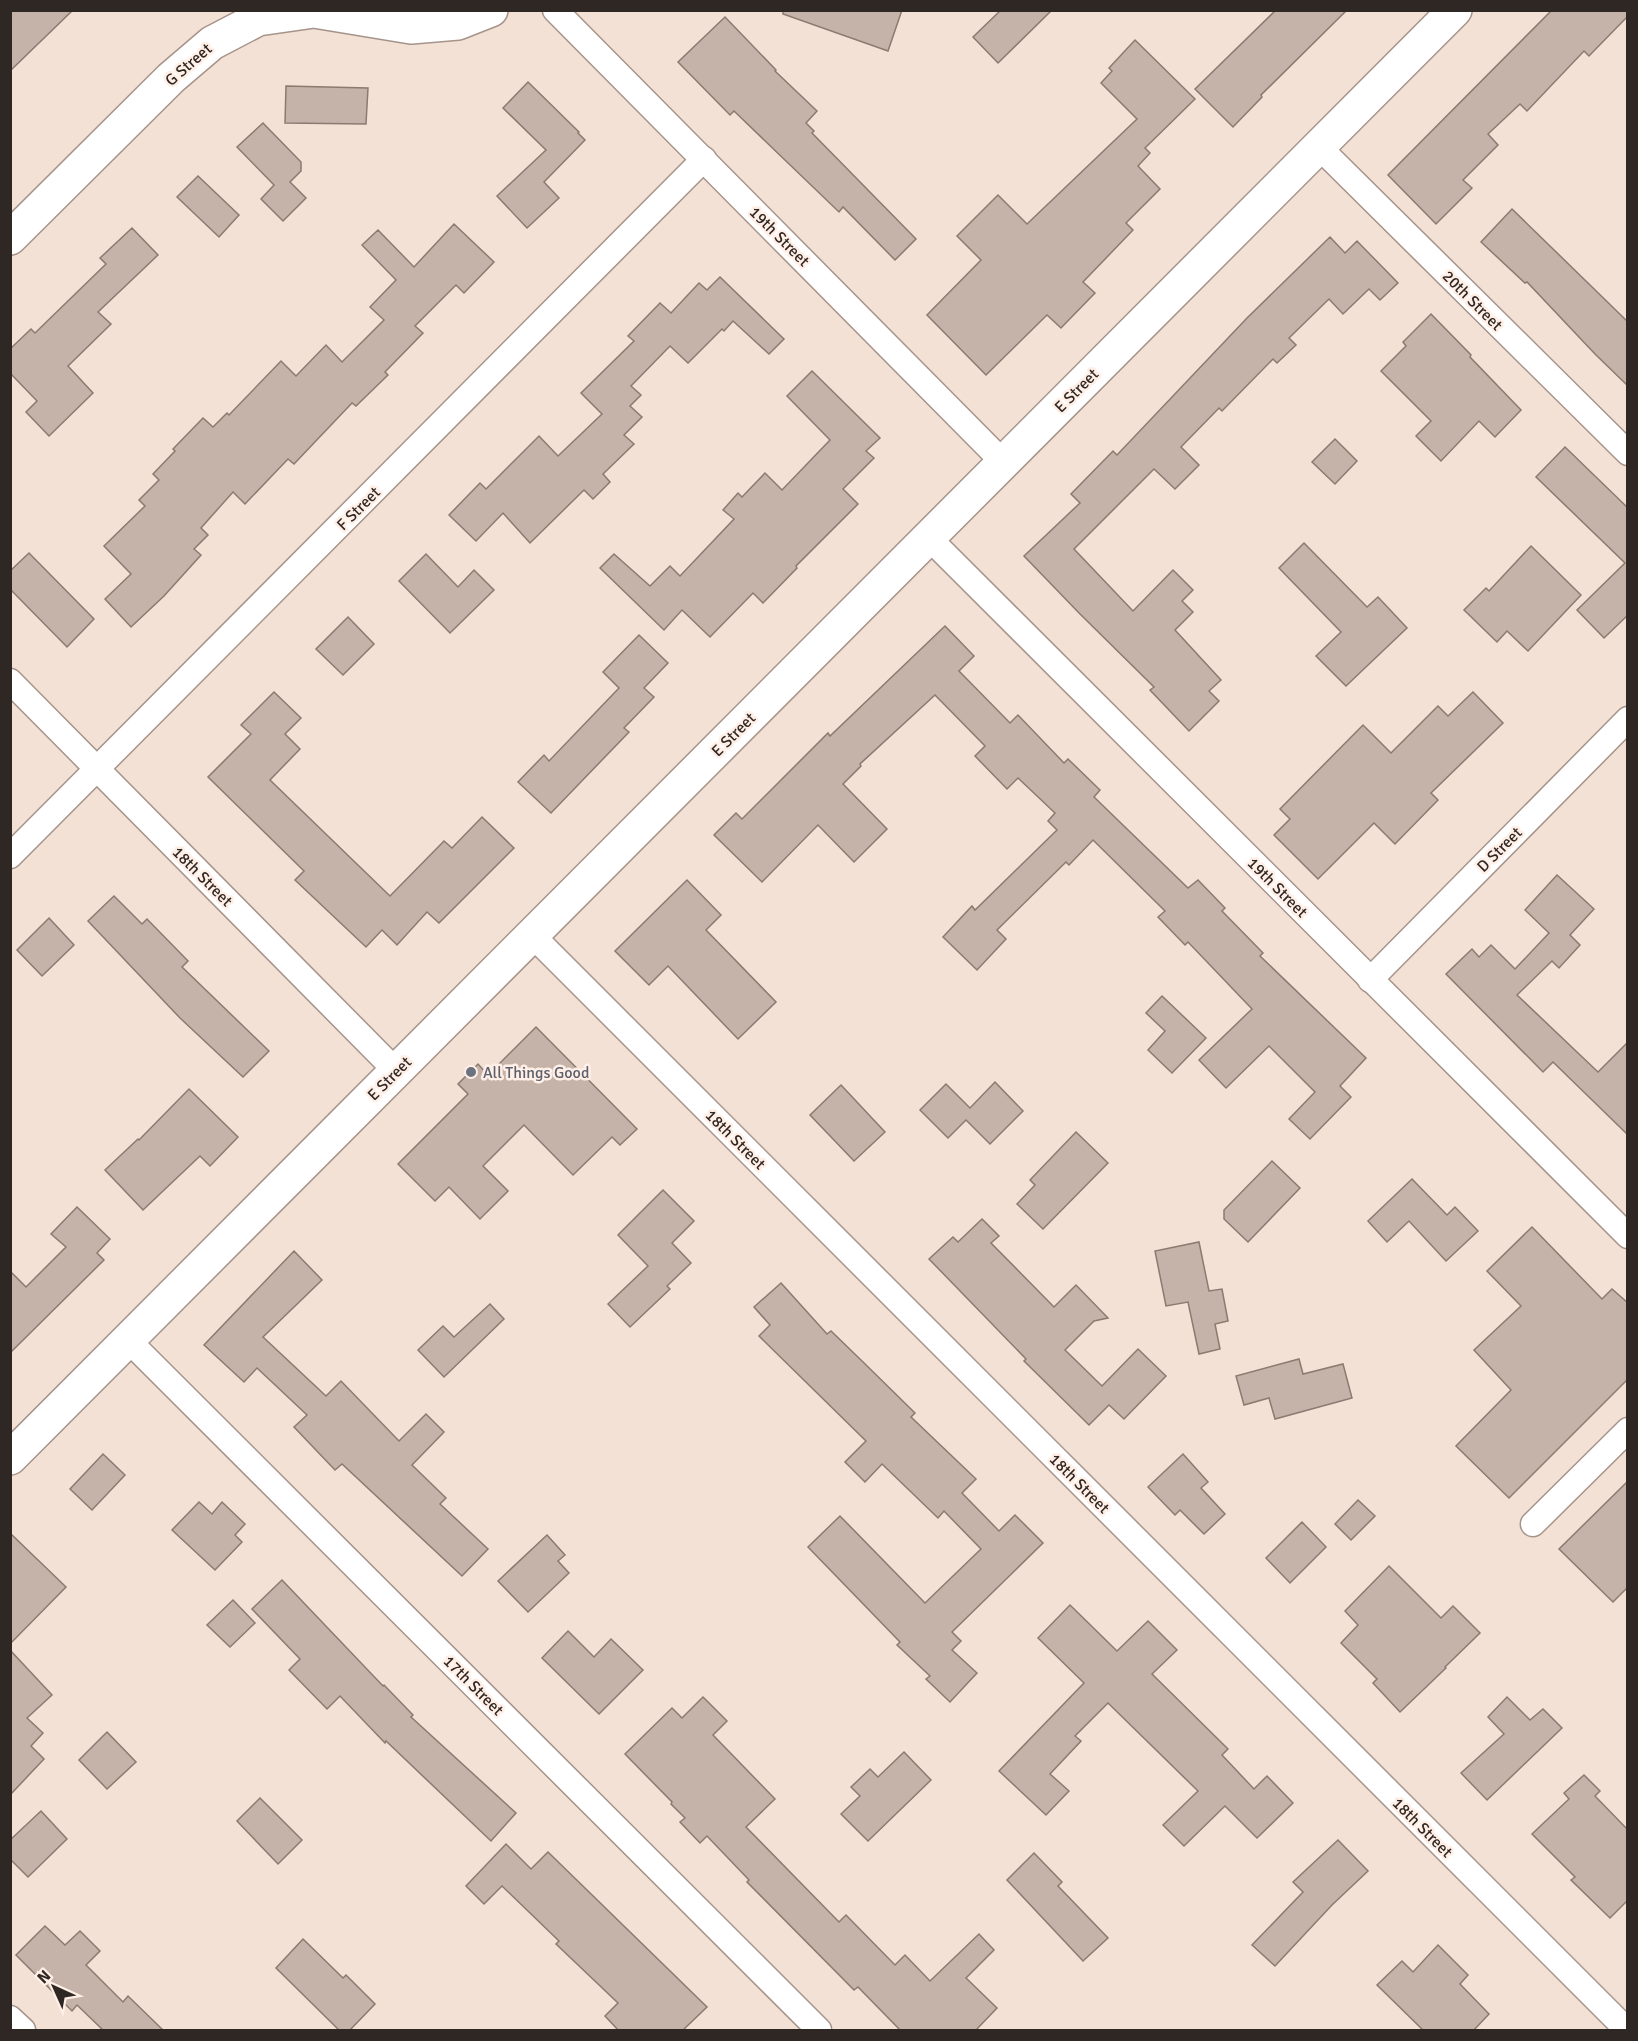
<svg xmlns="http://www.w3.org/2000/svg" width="1638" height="2041" font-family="Signika,sans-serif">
<rect width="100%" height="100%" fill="#f4e1d6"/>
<!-- building -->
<g fill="#c5b2a8" stroke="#8b7a70" stroke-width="1.5">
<polygon points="10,10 73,10 10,71"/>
<polygon points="783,10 902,10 888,51 783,14"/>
<polygon points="1001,10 1052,10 998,63 973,37"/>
<polygon points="1276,10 1347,10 1261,95 1262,97 1233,127 1195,89"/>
<polygon points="1552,10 1628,10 1628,16 1589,56 1584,51 1527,111 1520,104 1488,134 1498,145 1463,180 1472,188 1436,224 1388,175"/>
<polygon points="725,17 776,70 775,71 817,111 806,123 814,131 812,133 916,239 895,260 843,207 839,212 734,111 730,115 678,62"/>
<polygon points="1135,40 1195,99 1145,148 1150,153 1138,166 1160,189 1126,223 1133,230 1083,282 1095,293 1061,328 1047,315 986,375 927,315 981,260 957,236 998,195 1027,224 1137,119 1101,83 1112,71 1109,68"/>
<polygon points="528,82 579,132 578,133 585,140 544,182 559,198 527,228 497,196 546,150 503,108"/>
<polygon points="286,86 368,88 366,124 285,123"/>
<polygon points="263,123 301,162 301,171 290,182 306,198 283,221 261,199 274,185 237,147"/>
<polygon points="198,176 239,215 219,237 177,197"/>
<polygon points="1512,209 1628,322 1628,386 1595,354 1527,282 1525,283 1481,242"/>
<polygon points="454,224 494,262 464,293 456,285 415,326 423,333 385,372 388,375 356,406 352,403 294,464 288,459 245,504 233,492 201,528 208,535 194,549 201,555 164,596 131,627 105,599 131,574 104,546 145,506 139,500 159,480 153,474 175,451 173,449 203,418 213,427 227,413 229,415 281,361 296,376 326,345 342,362 384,320 370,307 396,280 362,245 378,230 414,267"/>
<polygon points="132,228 158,255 98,312 111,324 68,366 93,393 49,436 26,412 37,401 10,373 10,349 31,329 35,333 106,264 100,258"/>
<polygon points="1330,237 1345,253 1357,241 1398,283 1380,300 1369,289 1343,314 1329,299 1289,338 1296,345 1277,363 1273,359 1222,411 1219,408 1181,447 1199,465 1175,489 1154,469 1074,549 1133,611 1173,570 1193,590 1182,601 1193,612 1175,630 1221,680 1209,691 1219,701 1189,731 1150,690 1154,687 1080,614 1024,556 1080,503 1071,494 1113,451 1117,455 1247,318"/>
<polygon points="720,277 784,339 769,354 733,321 724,331 722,329 688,363 670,346 631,386 641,395 630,406 642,417 624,435 634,444 603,474 610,482 593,499 584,490 530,543 503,513 476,541 449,515 480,483 486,489 539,436 558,456 602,414 581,393 634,341 628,336 660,303 671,313 699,283 707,290"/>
<polygon points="1431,314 1471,355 1470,357 1521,410 1495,437 1479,421 1441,461 1416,436 1431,421 1381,371 1406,346 1403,342"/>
<polygon points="812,371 880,438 866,451 874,458 843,489 858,504 796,566 797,568 763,603 753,593 710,637 682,610 664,630 600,568 614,554 650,586 670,566 680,576 734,519 723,510 738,493 742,497 765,473 782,490 830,440 787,396"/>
<polygon points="1335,439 1357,461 1335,484 1312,462"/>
<polygon points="1565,447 1628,508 1628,615 1604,638 1577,610 1625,563 1536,477"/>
<polygon points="1304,543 1367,607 1378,597 1407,628 1346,686 1316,656 1341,632 1279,568"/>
<polygon points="1531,546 1581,595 1528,651 1507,631 1497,642 1464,610 1486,588 1489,591"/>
<polygon points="29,553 94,619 67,647 10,589 10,571"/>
<polygon points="426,554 458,587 474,570 494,590 450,633 399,581"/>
<polygon points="348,617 374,644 343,675 316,649"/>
<polygon points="945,626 974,656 959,671 1010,723 1018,715 1064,763 1068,759 1100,790 1094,797 1188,888 1198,880 1225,908 1222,911 1263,953 1260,956 1366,1058 1340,1086 1351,1097 1310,1139 1289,1119 1315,1092 1269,1046 1226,1088 1199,1060 1252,1009 1188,942 1185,945 1158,917 1165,911 1093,840 1069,865 1066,862 997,930 1006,939 977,970 943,937 972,906 975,910 1057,830 1048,821 1055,813 1018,778 1007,789 975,756 985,746 935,695 860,764 861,766 843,784 887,829 854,862 818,825 762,882 714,835 736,813 742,819 828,733 830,736"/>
<polygon points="639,635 668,663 644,688 654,697 624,728 629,732 551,813 518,782 544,755 549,761 619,688 603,672"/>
<polygon points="274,692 301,718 285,734 300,749 270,780 390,896 444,841 452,848 482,817 514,848 439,923 427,912 397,945 382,930 366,947 295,880 304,871 208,777 251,734 241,725"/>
<polygon points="1473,692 1503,723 1431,793 1438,800 1395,844 1374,823 1318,879 1274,835 1290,819 1280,809 1363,725 1391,753 1438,706 1448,716"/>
<polygon points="1557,875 1594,909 1570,935 1580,945 1559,968 1552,961 1517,995 1598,1072 1628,1042 1628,1135 1553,1062 1543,1072 1446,974 1472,949 1479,957 1491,945 1515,969 1549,933 1525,910"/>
<polygon points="687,880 721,915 706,930 776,1002 738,1039 668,966 649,985 615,951"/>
<polygon points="114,896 142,924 147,919 188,961 182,967 269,1051 243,1077 180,1018 88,921"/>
<polygon points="49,918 74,945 42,976 17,950"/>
<polygon points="1162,996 1206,1038 1172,1073 1148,1050 1165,1031 1146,1013"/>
<polygon points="536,1027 637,1129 620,1145 612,1137 573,1175 524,1125 483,1166 508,1191 480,1219 449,1187 435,1201 398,1164 468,1094 458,1084 478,1064 488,1075"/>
<polygon points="995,1082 1023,1111 990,1144 966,1120 948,1138 920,1110 946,1084 970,1108"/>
<polygon points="841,1085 885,1132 854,1161 810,1115"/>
<polygon points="189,1089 238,1137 210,1166 200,1156 143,1210 105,1170 138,1139 139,1140"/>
<polygon points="1076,1132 1108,1163 1043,1229 1017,1204 1035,1185 1030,1180"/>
<polygon points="1272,1161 1300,1188 1248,1242 1224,1219 1224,1210"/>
<polygon points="1412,1179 1447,1215 1455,1207 1478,1231 1446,1261 1409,1221 1387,1242 1368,1221"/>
<polygon points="663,1190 694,1221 672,1243 691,1263 667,1286 670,1289 630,1327 608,1304 648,1266 618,1235"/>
<polygon points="77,1207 110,1239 97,1253 104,1260 10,1353 10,1271 26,1287 66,1247 51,1234"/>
<polygon points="982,1219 999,1236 991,1243 1054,1307 1076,1285 1108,1318 1094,1321 1065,1350 1102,1386 1138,1349 1166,1376 1124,1419 1109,1405 1089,1425 1024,1361 1026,1359 929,1259 953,1237 958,1242"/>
<polygon points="1532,1227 1602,1299 1612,1289 1628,1303 1628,1379 1509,1498 1456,1446 1511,1390 1474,1350 1521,1306 1487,1271"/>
<polygon points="1199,1242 1209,1291 1222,1289 1228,1321 1215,1324 1220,1349 1199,1354 1188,1302 1166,1306 1155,1251"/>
<polygon points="294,1251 322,1280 263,1337 326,1396 341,1381 399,1441 426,1414 444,1432 412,1465 446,1498 440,1504 488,1549 462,1576 342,1464 335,1470 294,1427 307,1415 257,1368 244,1382 204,1345"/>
<polygon points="781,1283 827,1334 831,1331 861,1360 915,1413 911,1417 976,1479 962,1493 999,1531 1015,1515 1043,1543 952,1632 961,1641 952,1650 977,1673 950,1702 926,1679 930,1676 897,1645 900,1642 808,1547 840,1516 925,1603 981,1549 944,1511 938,1518 882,1464 865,1482 845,1462 866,1441 759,1336 770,1325 754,1307"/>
<polygon points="490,1304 504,1319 444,1377 418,1350 443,1326 454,1337"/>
<polygon points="1299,1359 1303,1374 1343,1364 1352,1398 1275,1419 1269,1398 1244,1405 1236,1376"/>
<polygon points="103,1454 125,1475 92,1510 70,1489"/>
<polygon points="1183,1454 1208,1482 1201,1488 1225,1514 1204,1534 1180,1510 1175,1515 1148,1487"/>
<polygon points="1628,1481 1628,1587 1613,1602 1559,1549"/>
<polygon points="1358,1500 1375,1516 1351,1540 1335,1524"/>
<polygon points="199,1502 212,1514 222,1502 245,1524 235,1535 242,1542 215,1570 172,1530"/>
<polygon points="1302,1522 1326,1547 1290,1583 1266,1558"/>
<polygon points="10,1533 66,1587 10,1644"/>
<polygon points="547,1535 565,1555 558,1561 569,1573 528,1612 498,1581"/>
<polygon points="1389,1566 1441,1618 1453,1606 1480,1633 1445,1667 1446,1668 1400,1712 1373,1683 1377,1679 1341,1643 1358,1625 1345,1611"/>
<polygon points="282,1580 383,1686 384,1685 413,1715 411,1717 516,1813 491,1841 386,1741 385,1743 340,1696 327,1709 289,1670 300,1659 252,1609"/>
<polygon points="233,1600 255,1623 230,1647 207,1625"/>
<polygon points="1070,1605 1117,1651 1148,1621 1177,1650 1152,1674 1228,1749 1222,1755 1254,1789 1267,1776 1293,1803 1257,1838 1225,1806 1184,1846 1163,1825 1198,1791 1108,1703 1075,1736 1081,1741 1050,1774 1069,1791 1046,1815 999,1771 1084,1683 1038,1638"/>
<polygon points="568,1631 594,1657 611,1639 643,1670 599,1714 542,1658"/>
<polygon points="10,1650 52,1695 27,1718 43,1733 31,1746 44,1759 10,1795"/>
<polygon points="703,1697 727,1721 713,1735 775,1799 746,1827 839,1922 846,1915 895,1965 905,1955 930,1981 979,1934 994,1950 966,1978 997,2008 975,2031 901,2031 858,1987 854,1990 747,1882 749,1880 707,1836 700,1843 680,1822 685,1818 671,1804 672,1802 625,1754 672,1708 682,1718"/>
<polygon points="1507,1697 1530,1720 1543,1709 1562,1728 1487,1800 1461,1773 1504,1734 1488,1717"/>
<polygon points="107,1732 136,1762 107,1789 79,1760"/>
<polygon points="904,1752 931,1780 868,1841 841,1814 860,1796 851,1787 870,1769 878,1777"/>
<polygon points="1584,1775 1600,1791 1595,1796 1628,1830 1628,1900 1610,1918 1571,1880 1575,1877 1532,1834 1569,1799 1564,1793"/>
<polygon points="260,1798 302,1840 278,1864 237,1821"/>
<polygon points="41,1811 67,1839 28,1877 10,1859 10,1840"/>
<polygon points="1338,1840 1368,1871 1332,1905 1275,1966 1252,1945 1303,1892 1293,1882"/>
<polygon points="506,1844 531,1869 548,1852 707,2007 682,2031 619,2031 605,2016 618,2003 556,1944 559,1941 502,1886 484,1904 466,1886"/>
<polygon points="1034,1853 1062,1882 1058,1886 1108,1938 1083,1961 1007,1880"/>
<polygon points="45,1926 65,1945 80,1931 100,1951 86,1965 123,2002 128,1996 164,2031 104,2031 77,2005 72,2011 16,1955"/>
<polygon points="303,1939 343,1978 346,1975 375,2004 349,2031 340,2031 276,1968"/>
<polygon points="1438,1945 1468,1975 1460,1984 1489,2014 1473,2031 1424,2031 1377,1985 1402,1961 1413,1972"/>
</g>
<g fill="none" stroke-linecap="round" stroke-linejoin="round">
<!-- street casing -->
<g stroke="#a6948a" stroke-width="27">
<g id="street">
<polyline points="555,10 1004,463"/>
<polyline points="1319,147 1628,453"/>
<polyline points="929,538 1628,1236"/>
<polyline points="10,681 396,1071"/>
<polyline points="10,856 704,159"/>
<polyline points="532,935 1627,2030"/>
<polyline points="1370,980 1628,719"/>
<polyline points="128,1340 819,2030"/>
<polyline points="1533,1524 1628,1430"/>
<polyline points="10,2018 23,2030"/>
</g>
</g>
<!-- secondary casing -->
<g stroke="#a6948a" stroke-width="36">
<g id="secondary">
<polyline points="10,238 171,78 212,43 258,19 314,11 411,27 458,23 491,10"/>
<polyline points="10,1458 1455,10"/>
</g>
</g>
<!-- street -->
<use href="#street" stroke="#fff" stroke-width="24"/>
<!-- secondary -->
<use href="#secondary" stroke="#fff" stroke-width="33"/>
</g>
<!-- markers -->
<circle fill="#6b7280" stroke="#ffefe6" stroke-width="2" cx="471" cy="1072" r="6"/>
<g text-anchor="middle" stroke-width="5" stroke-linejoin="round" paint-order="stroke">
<!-- street labels -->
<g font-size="16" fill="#2e2723" stroke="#ffefe6">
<text transform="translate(188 64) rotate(-41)" y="6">G Street</text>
<text transform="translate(780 236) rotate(45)" y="6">19th Street</text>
<text transform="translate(1473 300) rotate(45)" y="6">20th Street</text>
<text transform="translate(1076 390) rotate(-45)" y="6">E Street</text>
<text transform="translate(358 508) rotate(-45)" y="6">F Street</text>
<text transform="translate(733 734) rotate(-45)" y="6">E Street</text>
<text transform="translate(1499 849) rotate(-45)" y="6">D Street</text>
<text transform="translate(203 876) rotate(45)" y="6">18th Street</text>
<text transform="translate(1278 887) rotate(45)" y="6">19th Street</text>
<text transform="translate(389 1078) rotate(-45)" y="6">E Street</text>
<text transform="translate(736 1139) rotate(45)" y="6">18th Street</text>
<text transform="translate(1080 1483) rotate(45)" y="6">18th Street</text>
<text transform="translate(474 1685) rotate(45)" y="6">17th Street</text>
<text transform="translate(1423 1827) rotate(45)" y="6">18th Street</text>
</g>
<!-- worship labels -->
<g font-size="16" fill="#5b616d" stroke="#ffefe6" text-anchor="start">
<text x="483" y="1078">All Things Good</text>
</g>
</g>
<!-- border -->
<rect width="1638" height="2041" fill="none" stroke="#2e2723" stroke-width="24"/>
<!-- north arrow -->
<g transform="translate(54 1987) rotate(315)" stroke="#ffefe6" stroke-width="4.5" paint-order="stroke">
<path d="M0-4.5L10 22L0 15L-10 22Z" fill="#2e2723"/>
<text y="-9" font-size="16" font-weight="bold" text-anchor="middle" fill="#2e2723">N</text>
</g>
</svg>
